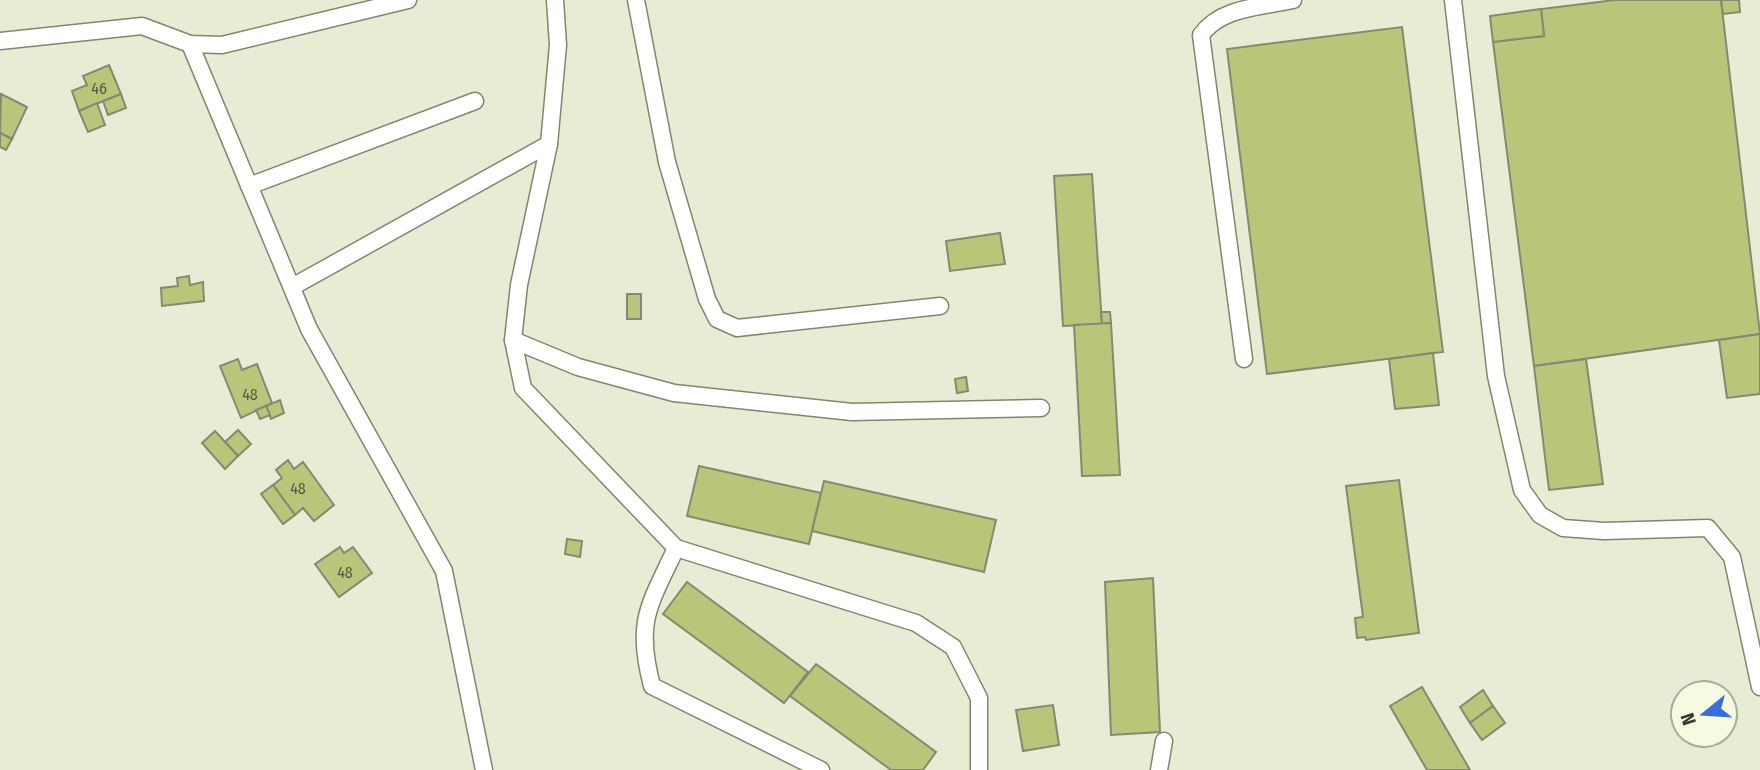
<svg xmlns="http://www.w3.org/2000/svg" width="1760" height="770" font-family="'Fira Sans Condensed',sans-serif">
<rect width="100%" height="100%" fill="#e7edd4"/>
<!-- building -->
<g fill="#b7c679" stroke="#848972" stroke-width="2">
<polygon points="1615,0 1721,0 1760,334 1534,366 1493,42 1544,36 1541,9"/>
<polygon points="1721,0 1739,0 1740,12 1723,14"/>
<polygon points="1541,9 1544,36 1493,42 1490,16"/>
<polygon points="1402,27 1443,352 1267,374 1227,49"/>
<polygon points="109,65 121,94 79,111 72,91 87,85 83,76"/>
<polygon points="1,94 27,107 12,139 0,133"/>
<polygon points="121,94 126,108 108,115 103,101"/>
<polygon points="97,103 105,125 88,132 79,111"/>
<polygon points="0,133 12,139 6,150 0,147"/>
<polygon points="1092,174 1102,324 1063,326 1054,176"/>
<polygon points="1000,233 1005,264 950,271 946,241"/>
<polygon points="189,276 190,285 203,282 204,301 162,306 161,288 178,286 177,278"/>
<rect x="627" y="294" width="14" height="25"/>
<polygon points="1101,312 1110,312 1111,323 1102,324"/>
<polygon points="1111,323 1120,475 1082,476 1074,325"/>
<polygon points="1760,334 1760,394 1727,398 1719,340"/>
<polygon points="1433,353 1439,405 1395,409 1389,359"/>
<polygon points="238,359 242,370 257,364 272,403 241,418 220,366"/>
<polygon points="1586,359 1603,484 1549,490 1534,366"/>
<polygon points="966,377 968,391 957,393 955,379"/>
<polygon points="280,400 284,413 271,419 266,406"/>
<polygon points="266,406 270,415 260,419 256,410"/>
<polygon points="238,430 251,444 238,456 225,442"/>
<polygon points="215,431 238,456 225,469 202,443"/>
<polygon points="288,460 294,469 303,462 334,505 314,521 303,508 295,515 273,485 282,478 276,470"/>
<polygon points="699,466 821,493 809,544 687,516"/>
<polygon points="1399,480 1419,633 1366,640 1365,637 1357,638 1355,618 1363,617 1346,486"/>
<polygon points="824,481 996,520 984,572 812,531"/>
<polygon points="273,485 295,515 283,524 261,494"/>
<polygon points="567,539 582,541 580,557 565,554"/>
<polygon points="340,547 344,553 353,547 372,573 339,597 315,564"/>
<polygon points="1153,578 1160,732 1111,735 1105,582"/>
<polygon points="687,582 808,672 784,703 663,614"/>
<polygon points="816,664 936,752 923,770 891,770 790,696"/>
<polygon points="1422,687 1470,770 1427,770 1390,706"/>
<polygon points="1483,690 1493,706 1470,723 1460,707"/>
<polygon points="1053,705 1059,745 1023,751 1016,710"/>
<polygon points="1493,706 1505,723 1482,740 1470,723"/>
</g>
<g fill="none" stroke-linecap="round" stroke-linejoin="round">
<!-- lane casing -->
<g stroke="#81866f" stroke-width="19">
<g id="lane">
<path d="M 555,0 L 558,45 L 549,144 L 519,285 L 513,340 L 523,388 L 676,548 C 649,606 635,621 652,686 L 821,770"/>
<polyline points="636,0 667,162 707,299 717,319 737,328 940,306"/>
<polyline points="1453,0 1496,376 1522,490 1540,515 1563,528 1604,531 1708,528 1732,557 1760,687"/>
<polyline points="0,41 142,26 190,44 222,45 408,0"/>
<polyline points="190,44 309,329 444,571 484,770"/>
<polyline points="249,186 475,101"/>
<polyline points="292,287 549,144"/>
<polyline points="513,340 578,367 674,393 852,412 1041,408"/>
<path d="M 1244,359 L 1201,35 C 1221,7 1261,7 1293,0"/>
<polyline points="676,548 916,623 953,647 979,698 979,770"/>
<polyline points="1159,770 1164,741"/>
</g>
</g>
<!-- lane -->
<use href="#lane" stroke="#fff" stroke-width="16"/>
</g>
<g text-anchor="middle" stroke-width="6" stroke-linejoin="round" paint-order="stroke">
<!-- number labels -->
<g font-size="16" fill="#565c41">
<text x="99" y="94">46</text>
<text x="250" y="400">48</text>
<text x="298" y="494">48</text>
<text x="345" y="578">48</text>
</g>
</g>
<!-- north arrow -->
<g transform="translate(1704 714) rotate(252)"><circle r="33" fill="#f5fae1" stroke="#a8ac99" stroke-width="2"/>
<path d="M0-5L12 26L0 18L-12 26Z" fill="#3b6cdc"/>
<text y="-10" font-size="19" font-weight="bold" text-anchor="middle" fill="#35382e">N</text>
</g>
</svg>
